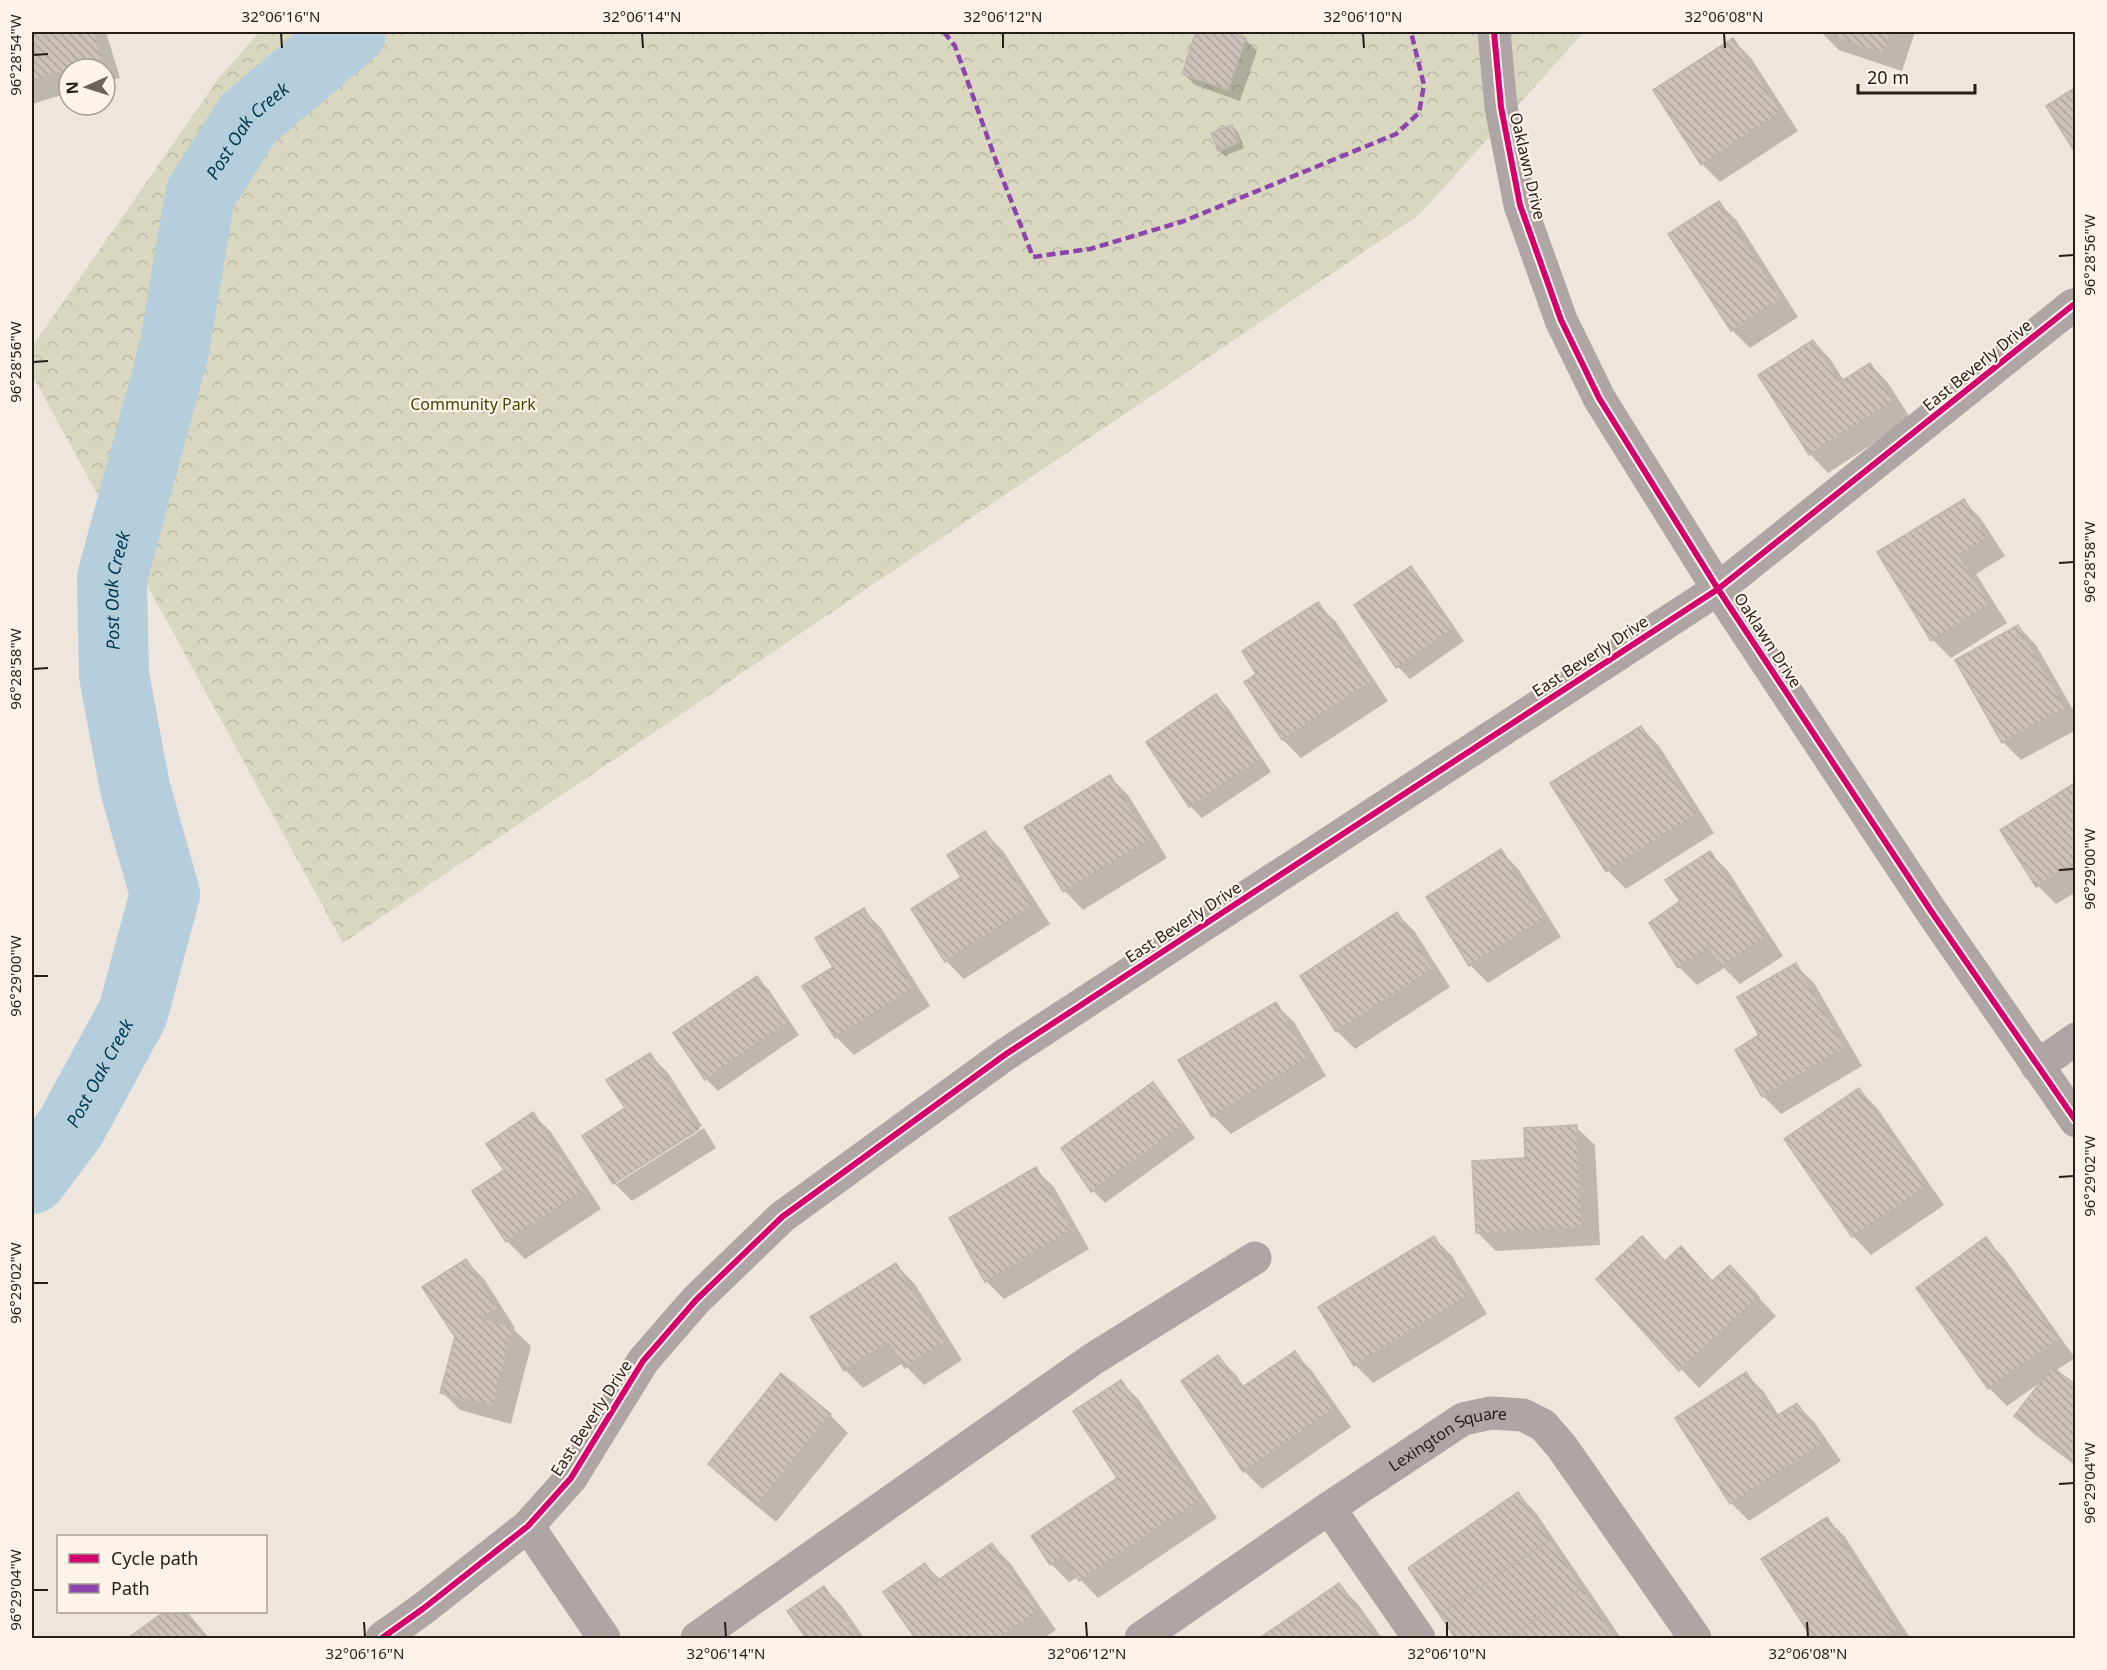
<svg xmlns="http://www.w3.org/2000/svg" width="2107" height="1670" font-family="'Noto Sans',sans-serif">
<defs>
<pattern id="park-crowns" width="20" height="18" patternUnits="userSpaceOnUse" patternTransform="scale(1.5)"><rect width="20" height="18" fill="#d9d7c0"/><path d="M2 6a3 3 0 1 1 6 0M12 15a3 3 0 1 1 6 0" fill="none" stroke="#bab8a4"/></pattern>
<pattern id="building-back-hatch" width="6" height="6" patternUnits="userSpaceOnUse" patternTransform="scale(1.5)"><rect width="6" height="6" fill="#cbc1b8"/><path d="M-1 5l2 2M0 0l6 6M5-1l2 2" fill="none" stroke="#aea59e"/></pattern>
</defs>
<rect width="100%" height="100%" fill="#eee5dd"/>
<!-- park -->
<polygon fill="url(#park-crowns)" points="259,32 1584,32 1420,214 343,943 32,375 32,347 218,79"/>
<!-- shadow -->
<g fill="#0003">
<polygon points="32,32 106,32 120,78 105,82 105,69 69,69 69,93 32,104"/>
<polygon points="1198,32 1225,32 1245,39 1257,51 1240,101 1195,85 1183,73"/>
<polygon points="1821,32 1915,32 1902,71 1839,50"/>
<polygon points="1733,40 1751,58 1798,131 1720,182 1702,164"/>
<polygon points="1232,126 1238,132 1244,148 1225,156 1219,150"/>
<polygon points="1719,203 1737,221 1798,317 1750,348 1732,330"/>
<polygon points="1813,341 1831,360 1844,381 1870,364 1888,383 1911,419 1828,473 1810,454"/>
<polygon points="1963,500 1981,519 2005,556 1976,574 2007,623 1951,658 1933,640"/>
<polygon points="1410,568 1422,580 1464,641 1410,679 1398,667"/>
<polygon points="1317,603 1336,622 1388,701 1301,758 1283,740 1246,682 1259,674"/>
<polygon points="2018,626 2036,645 2076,715 2076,730 2021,760 2003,742"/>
<polygon points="1216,696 1228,708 1271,772 1202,818 1190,806"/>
<polygon points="1641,727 1659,746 1714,833 1626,889 1608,871 1552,784"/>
<polygon points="1110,777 1128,795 1167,858 1083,910 1065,891 1026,828"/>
<polygon points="2076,784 2076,892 2056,904 2038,886 2002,830"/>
<polygon points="985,833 1003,851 1050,924 964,979 946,961"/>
<polygon points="1501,851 1519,870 1561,937 1488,983 1470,965"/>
<polygon points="1710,853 1728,871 1783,956 1740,984 1724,968 1697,985 1679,967 1682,902"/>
<polygon points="863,910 881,928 930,1006 854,1055 836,1037"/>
<polygon points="1397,914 1415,932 1450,987 1355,1049 1337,1031"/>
<polygon points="1795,965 1814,983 1862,1066 1781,1114 1763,1096"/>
<polygon points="757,978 769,990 799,1035 718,1091 706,1079"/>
<polygon points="1275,1004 1294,1022 1326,1076 1231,1134 1213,1116"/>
<polygon points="650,1055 668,1073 702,1126 616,1180 616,1184 704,1128 716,1148 632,1201 614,1183 627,1109"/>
<polygon points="1152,1084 1164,1096 1195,1138 1105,1203 1093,1191"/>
<polygon points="1859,1090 1877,1108 1944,1205 1871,1255 1853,1236"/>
<polygon points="532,1114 551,1132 601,1209 525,1259 507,1241 506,1170"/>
<polygon points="1576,1127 1595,1145 1600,1245 1496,1251 1478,1233 1527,1159"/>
<polygon points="1035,1169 1054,1187 1089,1249 1004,1299 986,1281"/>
<polygon points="1434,1238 1452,1256 1487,1314 1373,1383 1355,1365"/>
<polygon points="1986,1239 2004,1258 2075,1358 2055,1371 2076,1387 2076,1466 2034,1434 2016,1416 2041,1382 2007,1406 1989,1388"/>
<polygon points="466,1261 484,1279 515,1328 513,1329 531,1346 511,1424 460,1410 442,1392 456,1337"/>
<polygon points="1666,1262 1713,1282 1730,1267 1776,1316 1699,1388 1598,1280"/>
<polygon points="896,1265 914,1283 962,1360 924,1385 903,1363 863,1388 845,1370"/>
<polygon points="1294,1353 1312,1371 1351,1427 1262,1489 1244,1471 1218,1357 1236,1375 1244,1387"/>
<polygon points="1746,1374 1764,1392 1779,1416 1797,1405 1815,1423 1841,1461 1749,1521 1731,1503"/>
<polygon points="1121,1382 1139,1400 1217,1518 1098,1598 1078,1577 1069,1582 1051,1564 1119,1478"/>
<polygon points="830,1415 848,1433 776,1522 728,1482 710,1464"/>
<polygon points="1518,1494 1536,1513 1621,1638 1457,1638 1410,1568"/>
<polygon points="1827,1519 1845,1537 1910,1638 1814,1638 1763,1559"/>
<polygon points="992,1545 1010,1563 1056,1630 1044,1638 917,1638 885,1592 925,1565 941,1580"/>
<polygon points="1339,1585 1357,1603 1382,1638 1262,1638"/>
<polygon points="824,1588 842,1606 864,1638 807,1638 789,1611"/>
<polygon points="167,1612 187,1612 209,1638 130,1638"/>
</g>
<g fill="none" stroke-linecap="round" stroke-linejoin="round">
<!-- river -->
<path stroke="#b4cedc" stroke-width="70" id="s1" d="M 32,1179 L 71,1127 L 133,1013 L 165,894 L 135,788 L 114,675 L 112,578 L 174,350 L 200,195 L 248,119 L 351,32"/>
</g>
<!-- building -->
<g fill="url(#building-back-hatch)" stroke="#beb7b0" stroke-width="1.5">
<polygon points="32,32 94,32 103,59 32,81"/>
<polygon points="1196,32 1229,32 1246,38 1228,90 1182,74"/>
<polygon points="1819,32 1891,32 1884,54"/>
<polygon points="1733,38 1781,112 1701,165 1653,90"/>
<polygon points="2076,87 2076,154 2046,106"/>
<polygon points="1232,125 1240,142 1218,151 1211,133"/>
<polygon points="1719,201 1781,299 1731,331 1668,234"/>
<polygon points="1813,340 1840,382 1870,363 1894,401 1809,455 1758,375"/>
<polygon points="1964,499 1988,538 1959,555 1990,604 1931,641 1877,552"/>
<polygon points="1411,566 1453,629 1396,668 1354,605"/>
<polygon points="1318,602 1371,682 1282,740 1244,682 1256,674 1242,651"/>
<polygon points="2018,625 2065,708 2002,743 1955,660"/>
<polygon points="1216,694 1260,760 1189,807 1146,742"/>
<polygon points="1641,726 1697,814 1606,872 1550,783"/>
<polygon points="1110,775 1150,840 1063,892 1024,827"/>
<polygon points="2076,782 2076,863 2036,887 2000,830"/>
<polygon points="985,831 1033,905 945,962 911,909 961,877 947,855"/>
<polygon points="1501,849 1544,919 1469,966 1426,897"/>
<polygon points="1710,851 1766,937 1721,967 1708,948 1678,968 1649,923 1680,901 1665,880"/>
<polygon points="864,908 913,988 835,1038 802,986 833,967 815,938"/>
<polygon points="1397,912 1433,969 1336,1032 1300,976"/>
<polygon points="1796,963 1845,1048 1762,1097 1735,1050 1759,1035 1737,997"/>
<polygon points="757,976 788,1022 705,1080 673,1033"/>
<polygon points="1276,1002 1309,1057 1212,1117 1178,1060"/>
<polygon points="650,1053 699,1129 613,1184 582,1136 625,1108 606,1080"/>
<polygon points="1153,1082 1184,1125 1091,1192 1061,1148"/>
<polygon points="1859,1088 1927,1186 1852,1237 1784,1139"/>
<polygon points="533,1112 584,1190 506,1242 472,1191 504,1170 486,1144"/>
<polygon points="1577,1125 1582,1228 1476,1233 1472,1161 1525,1158 1524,1128"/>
<polygon points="1036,1167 1072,1230 985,1282 949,1218"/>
<polygon points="1434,1236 1470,1295 1354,1366 1318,1307"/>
<polygon points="1642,1236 1665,1261 1681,1246 1712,1281 1730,1265 1759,1297 1679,1371 1596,1279"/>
<polygon points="1986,1237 2058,1339 1988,1389 1916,1288"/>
<polygon points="466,1259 498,1309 482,1318 513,1327 493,1406 440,1393 455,1337 422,1287"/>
<polygon points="896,1263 945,1342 905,1368 888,1343 844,1371 810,1317"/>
<polygon points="1295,1351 1334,1409 1243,1472 1181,1381 1218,1355 1241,1388"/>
<polygon points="2052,1367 2076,1385 2076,1464 2014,1416"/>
<polygon points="1746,1372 1775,1417 1797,1403 1824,1443 1730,1504 1675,1418"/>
<polygon points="781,1373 831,1414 757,1505 708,1464"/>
<polygon points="1121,1380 1200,1500 1079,1581 1062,1557 1050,1565 1031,1536 1117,1478 1073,1411"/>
<polygon points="1518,1492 1550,1540 1440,1615 1408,1568"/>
<polygon points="1827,1517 1899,1629 1886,1638 1812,1638 1761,1559"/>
<polygon points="1550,1540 1582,1588 1508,1638 1455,1638 1440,1615"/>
<polygon points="992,1543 1039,1611 999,1638 915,1638 883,1592 925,1563 937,1581"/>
<polygon points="1339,1583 1378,1638 1303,1638 1289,1618"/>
<polygon points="824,1586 859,1638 806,1638 787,1611"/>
<polygon points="1582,1588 1614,1636 1610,1638 1508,1638"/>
<polygon points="164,1612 186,1612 206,1638 128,1638"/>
<polygon points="1289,1618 1303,1638 1259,1638"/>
</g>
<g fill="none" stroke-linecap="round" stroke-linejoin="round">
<!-- minor -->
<g stroke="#aea6a4" stroke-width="33">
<polyline points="1494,32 1501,107 1520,205 1561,320 1599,398 1718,589 1931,911 2076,1121"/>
<polyline points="2037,1066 2076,1039"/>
<polyline points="1329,1508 1419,1638"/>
<polyline points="528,1526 604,1638"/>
<polyline points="382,1638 424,1608 528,1526 571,1478 643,1361 696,1300 782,1217 1006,1054 1718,589 2073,305"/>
<polyline points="697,1638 1093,1359 1255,1258"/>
<path id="s2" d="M 1141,1638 L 1329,1508 L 1463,1419 L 1491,1413 L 1523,1415 L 1543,1425 L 1562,1447 L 1695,1638"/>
</g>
<!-- quiet -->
<polyline stroke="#8e44ad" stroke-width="4.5" stroke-dasharray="9 4.5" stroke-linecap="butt" points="944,32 955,46 1000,172 1033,257 1090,249 1184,221 1396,134 1419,113 1424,85 1411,32"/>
<!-- cycleway casing -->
<g stroke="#fdf3eb" stroke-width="10">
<g id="cycleway">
<polyline points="1494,32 1501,107 1520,205 1561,320 1599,398 1718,589 1931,911 2076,1121"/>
<polyline points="382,1638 424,1608 528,1526 571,1478 643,1361 696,1300 782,1217 1006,1054 1718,589 2073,305"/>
</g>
</g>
<!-- cycleway -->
<use href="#cycleway" stroke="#d6006c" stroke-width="6"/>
</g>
<!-- ticks -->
<path fill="none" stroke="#241e19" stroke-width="2" d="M 281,33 L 282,48M 642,33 L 643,48M 1003,33 L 1003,48M 1363,33 L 1364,48M 1724,33 L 1725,48M 33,55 L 48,54M 2059,256 L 2074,255M 33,362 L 48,361M 2059,563 L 2074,562M 33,669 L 48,668M 2059,870 L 2074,869M 33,976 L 48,976M 2059,1177 L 2074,1176M 33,1283 L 48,1283M 2059,1484 L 2074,1483M 33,1590 L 48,1590M 364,1622 L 365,1637M 725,1622 L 726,1637M 1086,1622 L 1087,1637M 1447,1622 L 1447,1637M 1807,1622 L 1808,1637"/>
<g text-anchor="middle" stroke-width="4.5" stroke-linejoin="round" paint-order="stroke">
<!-- street labels -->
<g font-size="16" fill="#241e19" stroke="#fdf3eb">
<text transform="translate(1528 166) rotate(77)" y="6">Oaklawn Drive</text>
<text transform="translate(1977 365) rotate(-39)" y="6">East Beverly Drive</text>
<text transform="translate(1768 640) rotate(57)" y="6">Oaklawn Drive</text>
<text transform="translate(1590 656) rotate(-33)" y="6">East Beverly Drive</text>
<text transform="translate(1183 922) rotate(-33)" y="6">East Beverly Drive</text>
<text transform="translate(591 1418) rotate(-57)" y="6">East Beverly Drive</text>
<text dy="6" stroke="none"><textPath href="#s2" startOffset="368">Lexington Square</textPath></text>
</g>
<!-- park labels -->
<g font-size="16" fill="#464700" stroke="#fdf3eb">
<text x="473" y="410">Community Park</text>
</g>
<!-- water labels -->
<g font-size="18" font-style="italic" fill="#003951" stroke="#fdf3eb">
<text dy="6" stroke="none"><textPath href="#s1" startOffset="1114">Post Oak Creek</textPath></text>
<text dy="6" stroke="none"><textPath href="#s1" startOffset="628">Post Oak Creek</textPath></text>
<text dy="6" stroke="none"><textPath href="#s1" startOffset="126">Post Oak Creek</textPath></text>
</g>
</g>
<!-- border -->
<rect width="2107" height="1670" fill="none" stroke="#fdf3eb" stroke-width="66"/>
<!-- legend -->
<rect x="57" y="1535" width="210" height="78" fill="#fdf3eb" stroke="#a69e97" stroke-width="1.5"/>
<rect x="69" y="1554" width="30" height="9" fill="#d6006c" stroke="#a69e97" stroke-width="1.5"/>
<text x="111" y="1565" font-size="18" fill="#241e19">Cycle path</text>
<rect x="69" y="1584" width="30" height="9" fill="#8e44ad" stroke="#a69e97" stroke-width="1.5"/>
<text x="111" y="1595" font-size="18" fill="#241e19">Path</text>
<!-- north arrow -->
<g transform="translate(87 87) rotate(267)"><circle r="28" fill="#fdf3eb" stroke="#a69e97" stroke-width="1.5"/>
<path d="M0-4.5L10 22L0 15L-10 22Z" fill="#6b645e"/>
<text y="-9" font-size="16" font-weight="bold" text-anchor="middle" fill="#241e19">N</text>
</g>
<!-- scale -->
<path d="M1858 84v9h117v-9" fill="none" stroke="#241e19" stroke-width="3"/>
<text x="1867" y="84" font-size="18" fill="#241e19" stroke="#fdf3eb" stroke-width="4.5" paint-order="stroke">20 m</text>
<rect x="33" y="33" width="2041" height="1604" fill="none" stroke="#241e19" stroke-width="2"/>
<g font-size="15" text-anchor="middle" fill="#241e19">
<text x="281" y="22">32°06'16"N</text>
<text x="642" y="22">32°06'14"N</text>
<text x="1003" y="22">32°06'12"N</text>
<text x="1363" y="22">32°06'10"N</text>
<text x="1724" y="22">32°06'08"N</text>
<text transform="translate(16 55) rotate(-90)" y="5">96°28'54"W</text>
<text transform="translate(2090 255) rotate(-90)" y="5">96°28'56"W</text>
<text transform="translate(16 362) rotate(-90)" y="5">96°28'56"W</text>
<text transform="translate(2090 562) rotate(-90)" y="5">96°28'58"W</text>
<text transform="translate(16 669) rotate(-90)" y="5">96°28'58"W</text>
<text transform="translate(2090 869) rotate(-90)" y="5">96°29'00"W</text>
<text transform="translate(16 976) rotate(-90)" y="5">96°29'00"W</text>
<text transform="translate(2090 1176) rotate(-90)" y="5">96°29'02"W</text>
<text transform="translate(16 1283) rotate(-90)" y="5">96°29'02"W</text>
<text transform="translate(2090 1483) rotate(-90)" y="5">96°29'04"W</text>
<text transform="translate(16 1590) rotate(-90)" y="5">96°29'04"W</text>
<text x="365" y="1659">32°06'16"N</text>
<text x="726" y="1659">32°06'14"N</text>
<text x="1087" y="1659">32°06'12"N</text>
<text x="1447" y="1659">32°06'10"N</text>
<text x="1808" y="1659">32°06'08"N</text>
</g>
</svg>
